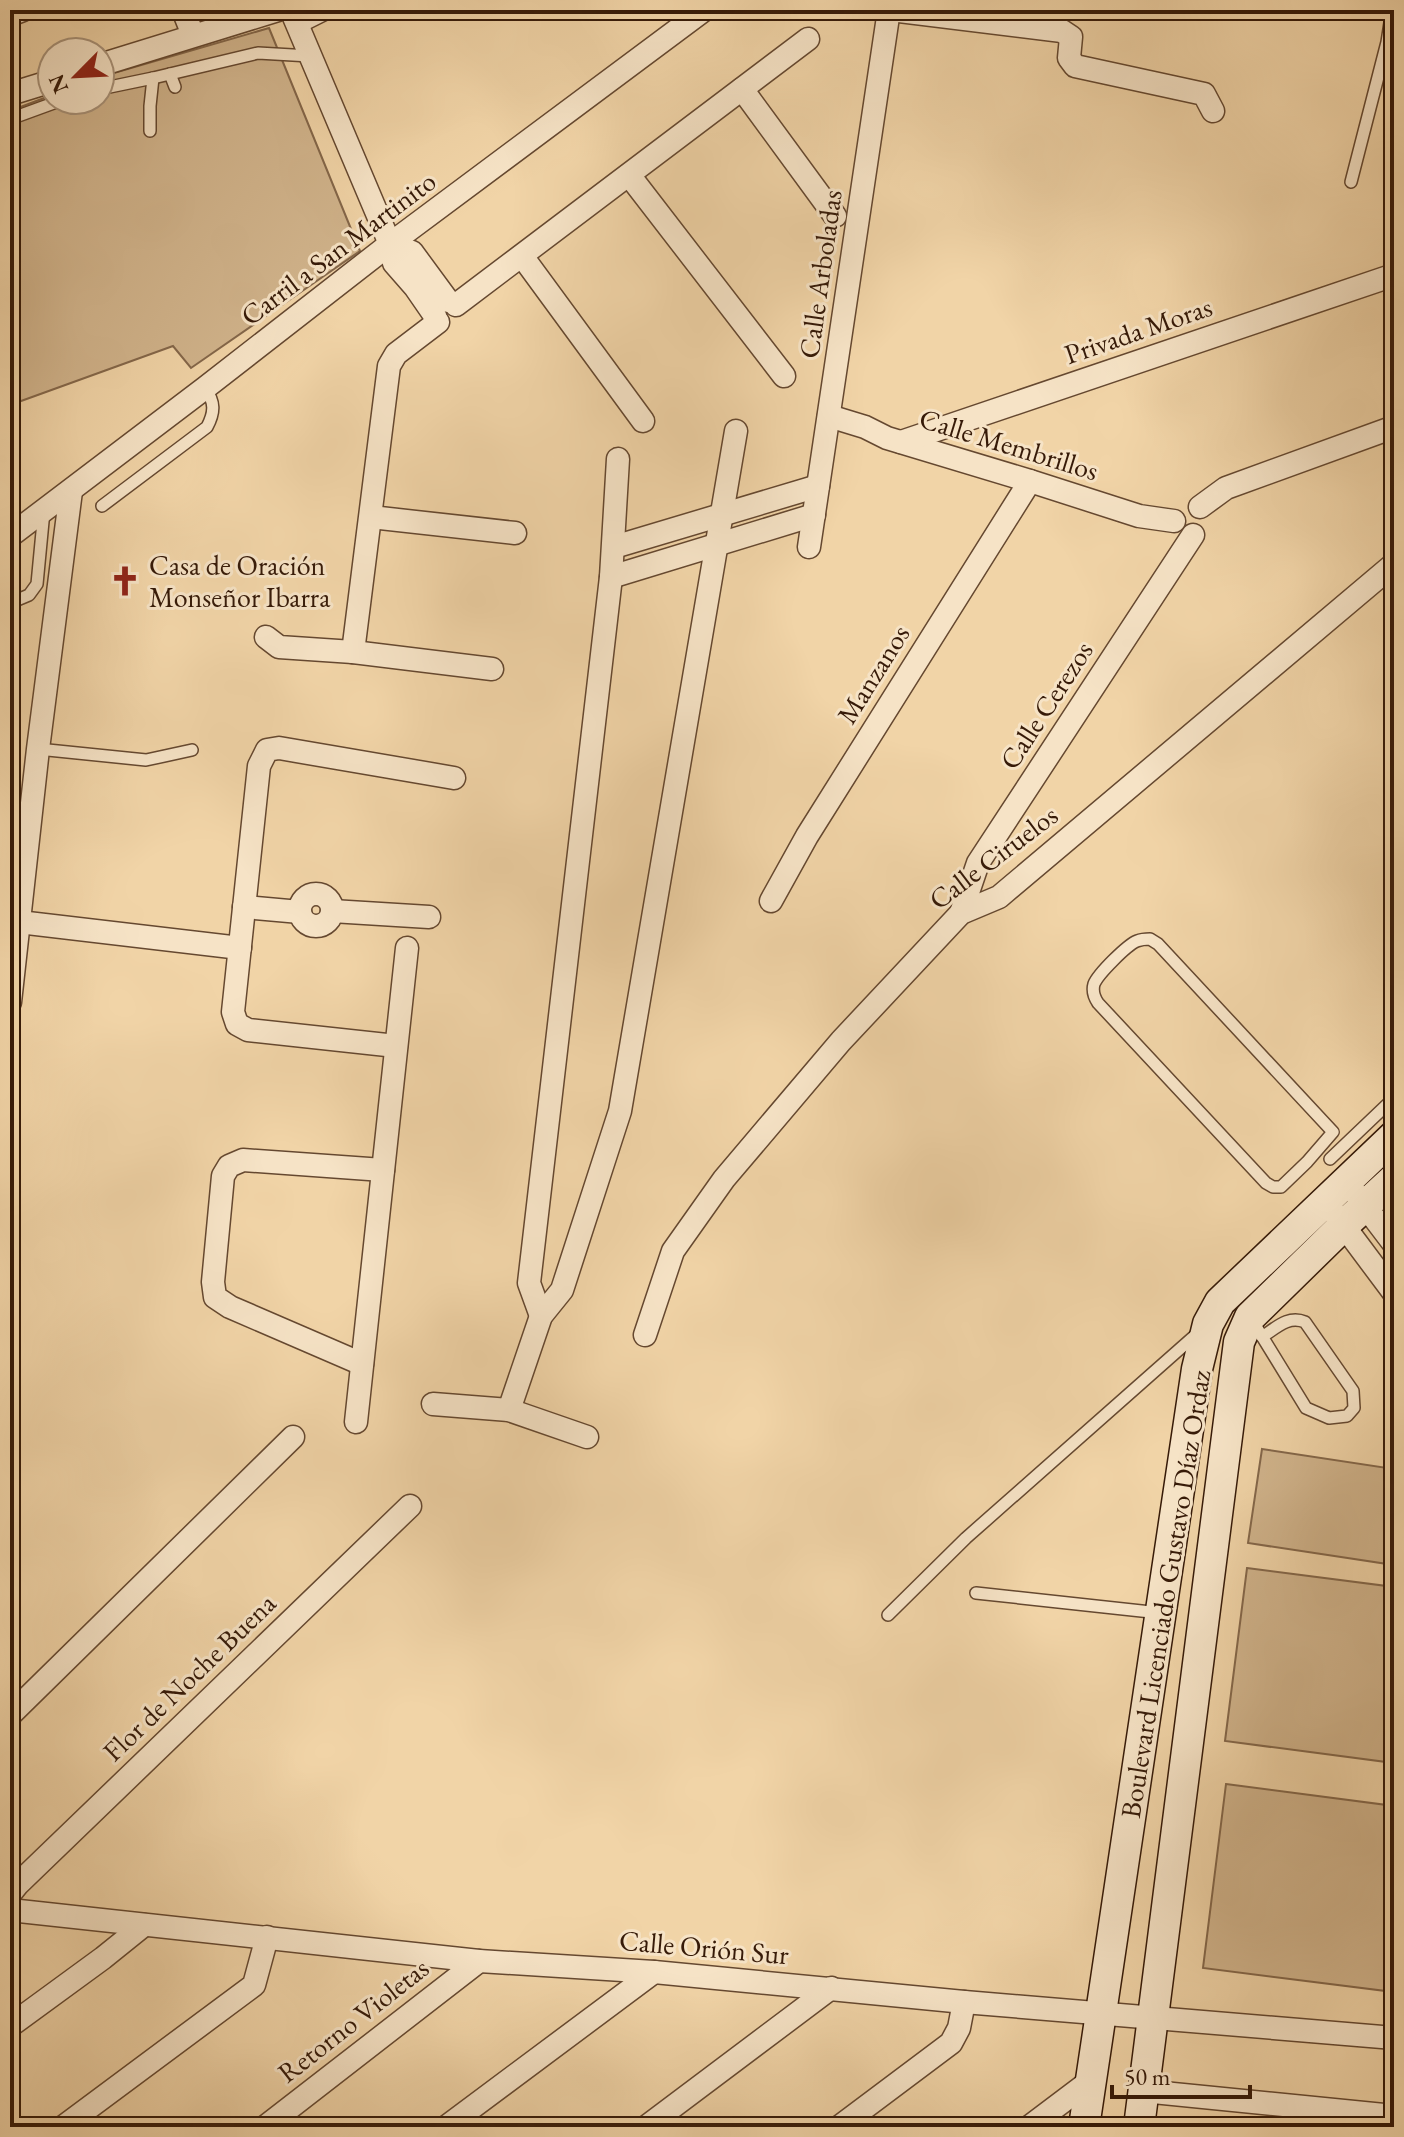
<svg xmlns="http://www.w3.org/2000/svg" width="1404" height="2137" font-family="'EB Garamond',serif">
<rect width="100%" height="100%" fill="#f1d4a7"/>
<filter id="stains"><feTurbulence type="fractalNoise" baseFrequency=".0025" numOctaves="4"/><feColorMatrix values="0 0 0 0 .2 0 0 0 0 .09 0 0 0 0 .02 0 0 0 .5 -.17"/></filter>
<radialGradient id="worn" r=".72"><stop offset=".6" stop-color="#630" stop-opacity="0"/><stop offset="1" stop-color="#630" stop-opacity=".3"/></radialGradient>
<!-- green -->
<g fill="#d1b48c" stroke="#84674a" stroke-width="2">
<polygon points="269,28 360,251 191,368 173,346 10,405 10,111 52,95 52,100 100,100 100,77"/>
<polygon points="1262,1449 1394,1469 1394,1565 1248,1543"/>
<polygon points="1247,1568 1394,1587 1394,1763 1225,1741"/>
<polygon points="1226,1784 1394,1806 1394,1992 1203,1968"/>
</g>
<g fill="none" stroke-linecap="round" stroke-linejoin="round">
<!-- lane casing -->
<g stroke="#654830" stroke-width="14">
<g id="lane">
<polyline points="298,28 334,10"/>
<polyline points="170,74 175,87"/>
<polyline points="100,89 153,78 258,53 310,56"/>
<polyline points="10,119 62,100"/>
<polyline points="150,131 150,106 153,78"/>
<polyline points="1351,182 1387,42 1392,10"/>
<path d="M 102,506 L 207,427 C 215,412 215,402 205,388"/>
<polyline points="10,603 29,595 37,584 44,511"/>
<polyline points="38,749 146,760 192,750"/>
<path d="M 1150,939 L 1158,944 L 1333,1132 L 1307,1162 L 1281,1187 L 1273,1187 L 1266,1183 L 1098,1003 C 1094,997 1092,991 1094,984 C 1098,974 1127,945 1137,941 C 1142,939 1145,939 1150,939 Z"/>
<polyline points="1330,1159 1394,1098"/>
<path d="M 1252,1320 L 1306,1408 L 1329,1418 L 1347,1416 L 1354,1408 L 1353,1391 L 1305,1322 C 1288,1315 1276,1328 1262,1337"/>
<polyline points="976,1593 1160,1613"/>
<polyline points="888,1615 966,1538 1199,1332"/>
</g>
</g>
<!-- street casing -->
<g stroke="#654830" stroke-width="25">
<g id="street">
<polyline points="183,10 193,35"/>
<polyline points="291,10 390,244 394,263 415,287 435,316"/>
<polyline points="891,10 1062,31 1071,37 1069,58 1075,66 1204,94 1213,111"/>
<polyline points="10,15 23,10"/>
<polyline points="100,65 278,10"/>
<polyline points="742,89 835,216"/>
<polyline points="10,94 52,81"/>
<polyline points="629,175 784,376"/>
<polyline points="390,244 412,252 448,301"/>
<polyline points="522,256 643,421"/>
<polyline points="456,305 808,39"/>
<polyline points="829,416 865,427 887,438 1030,481 1139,516 1174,521"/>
<polyline points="901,442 1394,275"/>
<polyline points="1200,507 1226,488 1394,427"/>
<polyline points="371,517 515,533"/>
<polyline points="10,536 205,388 390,244 704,10"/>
<polyline points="614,547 818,486"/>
<polyline points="809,547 889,10"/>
<polyline points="611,577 814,515"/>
<polyline points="266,637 279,647 353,652 492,669"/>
<polyline points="353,652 389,366 396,354 438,322"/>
<circle cx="316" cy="910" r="16"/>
<polyline points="771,901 807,836 1030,481"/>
<polyline points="244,907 300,912"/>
<polyline points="332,911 429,917"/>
<polyline points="961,913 978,863 1193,535"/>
<polyline points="19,922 240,948"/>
<polyline points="10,1002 38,749 71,491"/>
<polyline points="396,1046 248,1030 237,1024 233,1012 259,766 267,750 279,748 454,778"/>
<polyline points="1356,1194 1394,1244"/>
<polyline points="1335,1214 1394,1293"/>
<polyline points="541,1316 529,1283 611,577 618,459"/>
<polyline points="645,1335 673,1251 724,1179 841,1041 961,913 999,897 1394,564"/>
<polyline points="362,1364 230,1307 215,1297 213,1282 223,1176 229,1166 243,1160 383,1170"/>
<polyline points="433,1404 509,1410 587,1437"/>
<polyline points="509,1410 541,1316 562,1290 620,1111 736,431"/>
<polyline points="356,1422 407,948"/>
<polyline points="10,1715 293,1437"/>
<polyline points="10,1894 18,1884 410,1506"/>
<polyline points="10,1910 479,1961 654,1972 964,2002 1394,2038"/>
<polyline points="10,2026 103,1958 144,1925"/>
<polyline points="1143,2091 1394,2116"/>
<polyline points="63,2127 254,1985 267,1937"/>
<polyline points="265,2127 479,1961"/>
<polyline points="446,2127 654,1972"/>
<polyline points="646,2127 831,1988"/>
<polyline points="839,2127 951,2043 959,2028 964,2002"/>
<polyline points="1029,2127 1090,2081"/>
</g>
</g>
<!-- secondary casing -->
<g stroke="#361a08" stroke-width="33">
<g id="secondary">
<polyline points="1084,2127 1197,1369 1208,1324 1220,1302 1394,1136"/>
<polyline points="1139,2127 1239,1342 1250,1317 1344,1225 1394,1179"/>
</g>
</g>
<!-- lane -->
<use href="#lane" stroke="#f6e3c6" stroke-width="11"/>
<!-- street -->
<use href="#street" stroke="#f6e3c6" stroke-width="22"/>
<!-- secondary -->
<use href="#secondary" stroke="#f6e3c6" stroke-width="30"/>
</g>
<!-- icons -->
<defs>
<g id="church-bare" transform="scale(2.4)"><path d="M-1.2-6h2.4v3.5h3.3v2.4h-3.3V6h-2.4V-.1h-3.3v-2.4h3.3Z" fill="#8f2418" stroke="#f6e3c6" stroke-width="2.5" paint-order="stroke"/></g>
</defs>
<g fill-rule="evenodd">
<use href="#church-bare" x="125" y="581"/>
</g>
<g text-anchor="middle" stroke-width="6" stroke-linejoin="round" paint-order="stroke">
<!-- street labels -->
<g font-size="28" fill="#361a08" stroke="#f6e3c6">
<text transform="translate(338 248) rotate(-37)" y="10">Carril a San Martinito</text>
<text transform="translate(820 274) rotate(-82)" y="10">Calle Arboladas</text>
<text transform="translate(1138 330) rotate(-19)" y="10">Privada Moras</text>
<text transform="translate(1009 444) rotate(17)" y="10">Calle Membrillos</text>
<text transform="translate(873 674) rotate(-58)" y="10">Manzanos</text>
<text transform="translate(1046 705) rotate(-57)" y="10">Calle Cerezos</text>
<text transform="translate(993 857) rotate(-37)" y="10">Calle Ciruelos</text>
<text transform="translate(1165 1594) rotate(-81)" y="10">Boulevard Licenciado Gustavo Díaz Ordaz</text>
<text transform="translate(189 1677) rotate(-44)" y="10">Flor de Noche Buena</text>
<text transform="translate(704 1947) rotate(5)" y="10">Calle Orión Sur</text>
<text transform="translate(353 2020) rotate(-38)" y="10">Retorno Violetas</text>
</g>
<!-- poi labels -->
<g font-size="28" fill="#361a08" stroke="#f6e3c6" text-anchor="start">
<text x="149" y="575">Casa de Oración<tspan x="149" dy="32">Monseñor Ibarra</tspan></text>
</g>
</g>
<!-- margin -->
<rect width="1404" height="2137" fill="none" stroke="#f1d4a7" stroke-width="40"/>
<rect x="12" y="12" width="1380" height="2113" fill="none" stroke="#361a08" stroke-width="4"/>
<rect x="20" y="20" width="1364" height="2097" fill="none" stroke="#361a08" stroke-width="2"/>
<!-- north arrow -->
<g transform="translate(76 76) rotate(246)"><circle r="38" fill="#f6e3c6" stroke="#a9937a" stroke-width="2"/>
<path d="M0-6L14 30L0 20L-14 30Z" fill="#8f2418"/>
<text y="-12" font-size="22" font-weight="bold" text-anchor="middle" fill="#361a08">N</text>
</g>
<!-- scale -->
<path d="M1112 2085v12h138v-12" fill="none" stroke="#361a08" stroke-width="4"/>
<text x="1124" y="2085" font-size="24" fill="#361a08" stroke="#f6e3c6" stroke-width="6" paint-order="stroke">50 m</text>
<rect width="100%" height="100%" filter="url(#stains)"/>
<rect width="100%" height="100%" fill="url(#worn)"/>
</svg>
